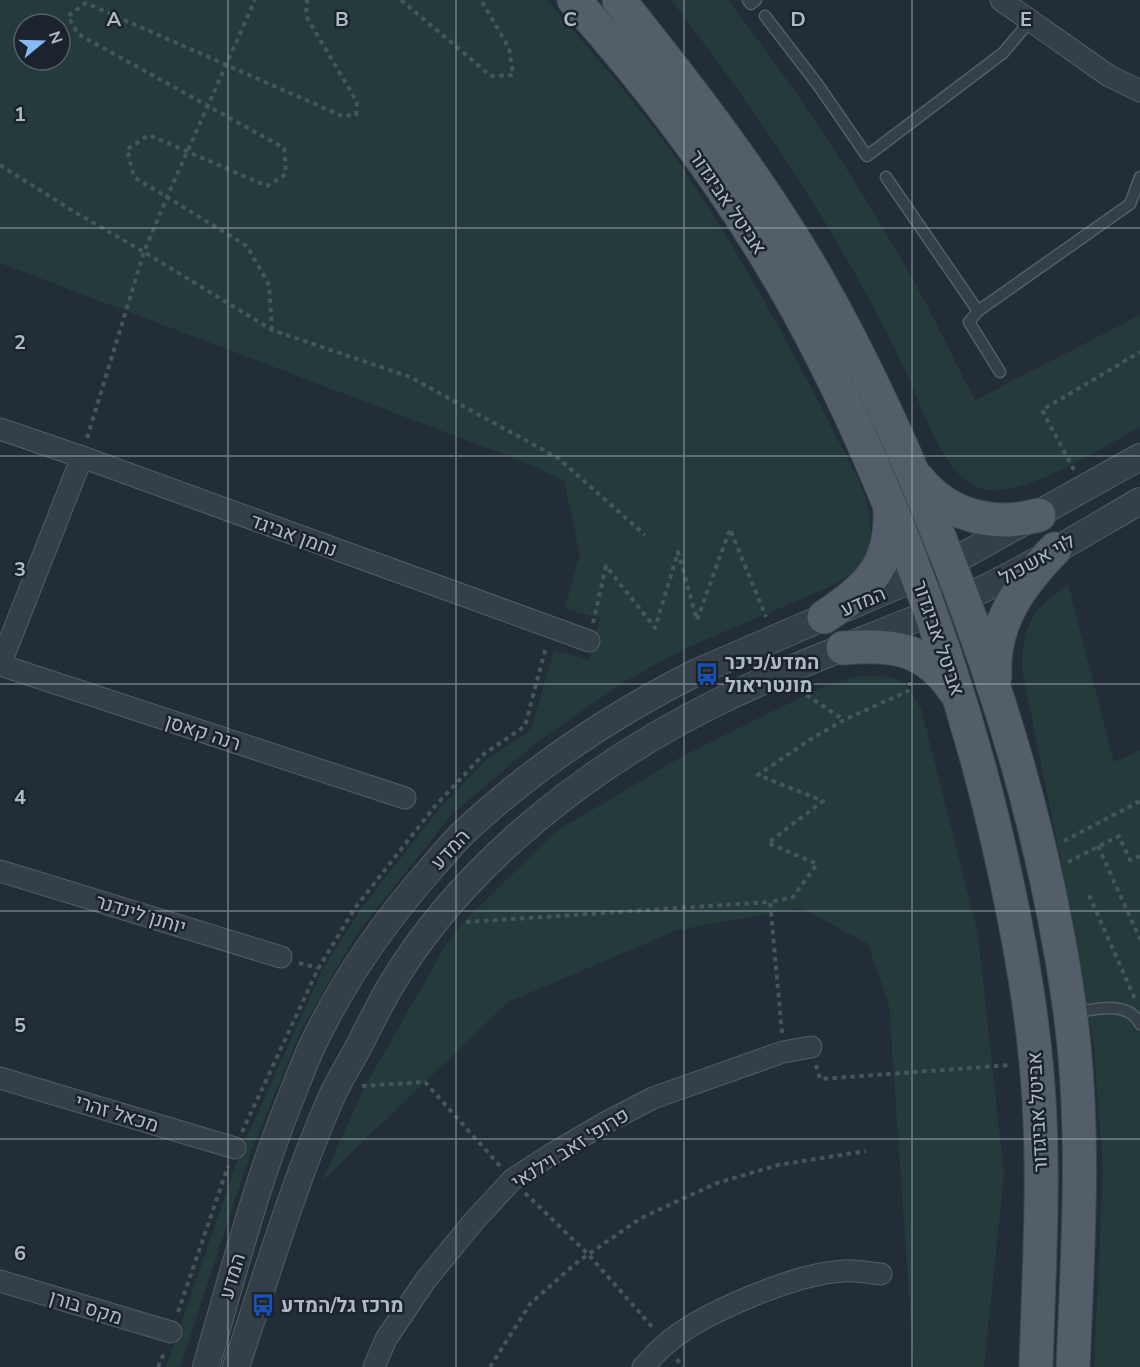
<svg xmlns="http://www.w3.org/2000/svg" width="1140" height="1367" font-family="'Nunito Sans',Heebo,sans-serif">
<rect width="100%" height="100%" fill="#222d38"/>
<!-- green -->
<g fill="#253a3a" fill-rule="evenodd">
<path d="M 0,0 L 547,0 C 589,49 633,98 671,151 C 744,256 802,369 860,483 L 867,503 L 871,528 L 870,543 L 864,560 L 852,574 L 827,588 L 686,648 L 624,682 L 540,740 L 451,815 L 356,935 L 301,1030 L 251,1152 L 180,1367 L 166,1367 L 241,1150 L 322,971 L 360,910 L 439,809 L 487,759 L 531,730 L 554,650 L 589,660 L 600,618 L 565,609 L 580,553 L 564,481 L 532,465 L 0,263 ZM 24,24 L 60,24 L 60,60 L 24,60 Z"/>
<path d="M 671,0 L 728,0 C 789,80 846,163 896,250 C 925,299 950,350 975,400 L 1140,315 L 1140,427 C 1105,446 1020,500 983,489 C 944,477 926,417 911,383 C 848,246 763,119 671,0 Z"/>
<path d="M 1068,585 L 1114,762 L 1140,750 L 1140,1367 L 1094,1367 L 1103,1171 L 1094,1047 L 1074,926 L 1022,669 C 1023,624 1031,610 1068,585 Z"/>
<polygon points="885,675 904,682 921,709 978,934 1004,1175 984,1367 914,1367 889,1005 868,944 801,908 678,930 508,1002 322,1181 365,1086 444,948 463,922 558,830 683,756 824,686 859,676"/>
</g>
<g fill="none" stroke-linecap="round" stroke-linejoin="round">
<!-- service casing -->
<g stroke="#535d66" stroke-width="13">
<g id="service">
<polyline points="748,0 751,4 756,0"/>
<polyline points="765,16 818,85 867,156 1003,53 1030,21"/>
<polyline points="886,177 978,311 1130,204 1140,177"/>
<polyline points="978,311 969,322 1000,372"/>
<path d="M 1072,1013 C 1093,1010 1128,999 1140,1024"/>
</g>
</g>
<!-- minor casing -->
<g stroke="#535d66" stroke-width="23">
<g id="minor">
<polyline points="1001,0 1109,76 1140,91"/>
<polyline points="0,429 82,457 589,641"/>
<polyline points="0,665 405,798"/>
<polyline points="0,665 82,457"/>
<polyline points="0,871 281,957"/>
<polyline points="0,1078 235,1148"/>
<polyline points="0,1281 171,1332"/>
<polyline points="374,1367 386,1339 425,1281 474,1221 512,1180 547,1157 605,1123 653,1098 783,1052 811,1047"/>
<path d="M 643,1367 C 651,1359 658,1350 666,1344 C 701,1313 797,1273 844,1271 C 856,1270 869,1273 881,1274"/>
</g>
</g>
<!-- tertiary casing -->
<g stroke="#535d66" stroke-width="28">
<g id="tertiary">
<path d="M 206,1367 C 233,1274 257,1180 294,1090 C 300,1075 306,1059 313,1044 C 344,979 387,918 435,864 C 444,854 453,843 462,834 C 532,768 612,715 697,672 L 950,563 L 1140,457"/>
<path d="M 236,1367 C 266,1277 293,1185 331,1098 C 339,1080 350,1063 359,1046 C 369,1026 379,1006 390,987 C 463,863 594,762 722,700 C 799,662 881,635 960,600 C 1022,572 1081,535 1140,501"/>
</g>
</g>
<!-- primary casing -->
<g stroke="#3e4852" stroke-width="35">
<g id="primary">
<path d="M 574,0 C 652,87 726,186 785,288 C 832,370 871,456 905,544 C 940,633 968,719 991,813 C 1011,895 1028,978 1036,1062 C 1046,1163 1039,1266 1036,1367"/>
<path d="M 619,0 C 690,89 760,179 817,278 C 870,371 913,468 951,567 C 1007,711 1049,859 1070,1011 C 1086,1129 1078,1248 1073,1367"/>
<path d="M 919,480 C 949,517 995,527 1039,515"/>
<path d="M 824,617 C 867,589 892,566 890,511"/>
<path d="M 843,648 C 891,644 925,647 954,690"/>
<path d="M 995,676 C 992,623 1020,585 1055,549"/>
</g>
</g>
<!-- path -->
<g stroke="#435758" stroke-width="4" stroke-dasharray="4.5 4.5" stroke-linecap="butt">
<polyline points="401,0 491,76 513,75 509,48 481,0"/>
<polyline points="0,165 73,211 144,252 272,330 410,377 558,458 645,535"/>
<polyline points="272,330 269,285 247,246 134,177 127,149 149,135 267,186 286,174 284,148 78,34 68,16 86,3 342,116 356,115 357,102 306,16 307,0"/>
<polyline points="87,438 144,252 167,197 255,0"/>
<polyline points="1074,470 1042,410 1140,352"/>
<polyline points="593,623 606,566 655,628 678,552 697,620 730,529 766,617"/>
<polyline points="799,690 844,720"/>
<polyline points="1064,841 1140,801"/>
<polyline points="1098,846 1140,939"/>
<polyline points="1068,862 1119,836 1130,860 1140,856"/>
<polyline points="1089,895 1135,999"/>
<polyline points="466,922 770,902"/>
<polyline points="299,963 318,968"/>
<polyline points="782,1033 770,902 793,897 817,864 768,843 823,801 758,775 809,740 844,720 910,690 910,682"/>
<polyline points="816,1065 820,1079 1011,1065"/>
<polyline points="362,1086 425,1082 500,1166"/>
<polyline points="242,1132 318,969 355,908 435,806 484,754 525,726 546,647"/>
<polyline points="525,1193 588,1254 654,1329"/>
<polyline points="178,1312 228,1166"/>
<polyline points="677,1359 682,1367"/>
<polyline points="158,1367 165,1351"/>
<polyline points="490,1367 530,1304 576,1263 641,1218 717,1183 778,1165 866,1151"/>
</g>
<!-- service -->
<use href="#service" stroke="#353f48" stroke-width="10"/>
<!-- minor -->
<use href="#minor" stroke="#353f48" stroke-width="21"/>
<!-- tertiary -->
<use href="#tertiary" stroke="#353f48" stroke-width="26"/>
<!-- primary -->
<use href="#primary" stroke="#535e68" stroke-width="33"/>
</g>
<!-- grid -->
<path fill="none" stroke="#b0bac5" stroke-width="1.5" stroke-opacity="0.55" d="M 228,0 L 228,1367M 456,0 L 456,1367M 684,0 L 684,1367M 912,0 L 912,1367M 0,228 L 1140,228M 0,456 L 1140,456M 0,684 L 1140,684M 0,911 L 1140,911M 0,1139 L 1140,1139"/>
<!-- icons -->
<defs>
<g id="bus-bare" transform="scale(1.8)"><path d="M-5-6H5V4H4V6H2V4H-2V6H-4V4H-5ZM-3.5-4V0h7V-4ZM-3.5 1.2v1.5H-2V1.2ZM2 1.2v1.5H3.5V1.2Z" fill="#1a4fb4" stroke="#1b242d" stroke-width="2.5" paint-order="stroke"/></g>
</defs>
<g fill-rule="evenodd">
<use href="#bus-bare" x="707" y="674"/>
<use href="#bus-bare" x="263" y="1305"/>
</g>
<g text-anchor="middle" stroke-width="5" stroke-linejoin="round" paint-order="stroke">
<!-- street labels -->
<g font-size="20" fill="#b0bac5" stroke="#1b242d">
<text transform="translate(728 202) rotate(56)" y="7">אביטל אביגדור</text>
<text transform="translate(294 535) rotate(20)" y="7">נחמן אביגד</text>
<text transform="translate(1037 559) rotate(-29)" y="7">לוי אשכול</text>
<text transform="translate(863 601) rotate(-23)" y="7">המדע</text>
<text transform="translate(939 638) rotate(71)" y="7">אביטל אביגדור</text>
<text transform="translate(203 732) rotate(18)" y="7">רנה קאסן</text>
<text transform="translate(450 849) rotate(-47)" y="7">המדע</text>
<text transform="translate(141 914) rotate(17)" y="7">יוחנן לינדנר</text>
<text transform="translate(1037 1112) rotate(-93)" y="7">אביטל אביגדור</text>
<text transform="translate(117 1113) rotate(17)" y="7">מכאל זהרי</text>
<text transform="translate(570 1148) rotate(-32)" y="7">פרופ' זאב וילנאי</text>
<text transform="translate(232 1276) rotate(-73)" y="7">המדע</text>
<text transform="translate(86 1307) rotate(17)" y="7">מקס בורן</text>
</g>
<!-- poi labels -->
<g font-size="20" font-weight="bold" fill="#b0bac5" stroke="#1b242d" text-anchor="start">
<text x="725" y="669">המדע/כיכר<tspan x="725" dy="23">מונטריאול</tspan></text>
<text x="281" y="1312">מרכז גל/המדע</text>
</g>
</g>
<g font-size="20" text-anchor="middle" font-weight="bold" fill="#b0bac5" stroke="#1b242d" stroke-width="5" stroke-linejoin="round" paint-order="stroke">
<text x="114" y="26">A</text>
<text x="342" y="26">B</text>
<text x="570" y="26">C</text>
<text x="798" y="26">D</text>
<text x="1026" y="26">E</text>
<text x="20" y="121">1</text>
<text x="20" y="349">2</text>
<text x="20" y="576">3</text>
<text x="20" y="804">4</text>
<text x="20" y="1032">5</text>
<text x="20" y="1260">6</text>
</g>
<!-- north arrow -->
<g transform="translate(42 42) rotate(71)"><circle r="28" fill="#1b242d" stroke="#57606a" stroke-width="1.5"/>
<path d="M0-4.5L10 22L0 15L-10 22Z" fill="#86baf4"/>
<text y="-9" font-size="16" font-weight="bold" text-anchor="middle" fill="#b0bac5">N</text>
</g>
</svg>
